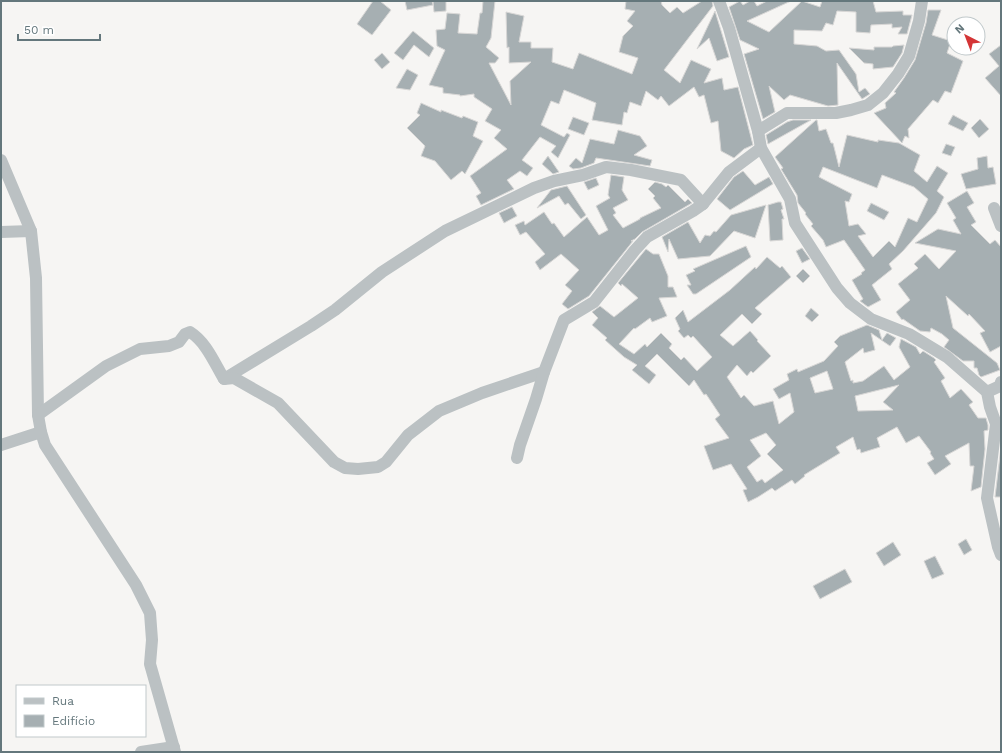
<svg xmlns="http://www.w3.org/2000/svg" width="1002" height="753" font-family="'Work Sans',sans-serif">
<rect width="100%" height="100%" fill="#f6f5f3"/>
<!-- building -->
<g fill="#a6afb2" stroke="#d8d7d6" fill-rule="evenodd">
<polygon points="373,1 380,1 391,10 372,35 357,24"/>
<polygon points="405,1 432,1 433,5 407,10"/>
<polygon points="433,1 446,1 446,11 434,12"/>
<polygon points="483,1 495,1 491,38 486,47 499,58 495,63 489,63 511,105 510,81 531,62 509,63 509,47 507,48 506,12 524,16 519,42 531,42 531,48 553,48 552,62 573,69 579,53 632,74 638,58 619,52 623,36 633,26 627,21 635,11 625,9 626,1 661,1 662,5 670,13 677,7 683,13 702,1 712,1 713,6 664,70 680,83 691,60 711,69 704,83 722,78 724,90 738,87 753,145 744,149 734,158 721,151 718,121 711,123 704,95 699,97 694,87 669,106 661,96 658,100 646,91 641,106 630,102 627,113 624,112 622,125 592,120 596,103 564,90 559,104 551,101 541,125 564,137 567,133 570,135 558,158 551,152 556,146 540,137 522,160 533,168 527,176 520,171 507,180 514,189 481,205 476,196 481,193 470,176 507,149 494,138 501,130 485,121 492,109 474,97 474,94 460,96 460,95 443,93 443,88 429,85 445,50 437,46 436,30 445,29 447,13 460,14 458,33 477,34 480,13 482,13"/>
<polygon points="740,1 743,5 750,1 754,1 757,6 767,1 791,1 747,21 769,32 802,1 820,7 822,1 873,1 876,12 903,11 903,15 912,15 907,34 898,34 902,27 892,28 892,24 871,25 870,33 856,32 856,12 837,11 833,25 826,23 822,31 794,30 794,44 817,46 826,51 839,50 856,74 859,92 865,88 870,94 862,99 837,63 838,105 828,106 790,95 784,100 769,86 775,112 763,119 744,54 759,49 740,40 729,7"/>
<polygon points="928,10 941,10 932,35 951,41 947,53 963,61 951,93 945,91 938,103 933,100 908,129 909,138 905,136 902,143 874,113 886,108 885,103 896,93 894,92 904,78 915,60 926,23"/>
<polygon points="715,11 729,57 717,61 709,38 697,49"/>
<polygon points="413,31 434,48 429,57 414,45 403,60 394,53"/>
<polygon points="904,45 902,53 893,67 873,69 873,64 864,63 849,48 874,50 874,47 892,47 893,46"/>
<polygon points="1001,45 1001,96 985,78 999,66 989,54"/>
<polygon points="382,53 390,62 382,69 374,60"/>
<polygon points="407,69 418,75 410,90 396,88"/>
<polygon points="421,103 441,112 441,110 462,118 463,116 478,122 473,136 483,141 465,174 462,171 451,180 435,161 421,156 425,146 407,128 420,115 417,113"/>
<polygon points="953,115 968,123 963,131 948,124"/>
<polygon points="573,117 589,123 584,135 568,129"/>
<polygon points="980,119 989,129 979,138 971,128"/>
<polygon points="793,120 811,120 768,144 766,135 787,122"/>
<path d="M 816,120 L 817,120 L 819,131 L 826,129 L 831,143 L 833,143 L 839,167 L 847,135 L 878,142 L 878,140 L 899,143 L 920,155 L 914,171 L 927,182 L 937,166 L 948,173 L 937,191 L 944,197 L 936,213 L 903,251 L 889,264 L 892,269 L 872,285 L 881,300 L 868,307 L 860,301 L 863,299 L 852,280 L 862,274 L 861,273 L 865,270 L 844,240 L 826,247 L 823,240 L 811,226 L 813,224 L 805,214 L 806,213 L 798,203 L 797,195 L 781,169 L 783,168 L 775,157 ZM 823,167 L 877,188 L 882,175 L 914,187 L 928,199 L 917,222 L 908,218 L 895,247 L 889,241 L 873,257 L 858,236 L 866,234 L 858,224 L 849,226 L 845,201 L 849,202 L 852,194 L 819,177 Z"/>
<polygon points="618,130 640,136 647,146 634,155 652,160 650,166 596,158 594,163 581,168 573,169 569,166 576,158 582,163 590,139 614,144"/>
<polygon points="946,144 955,147 951,156 942,153"/>
<polygon points="548,156 559,172 553,174 542,164"/>
<polygon points="987,156 988,168 993,167 996,184 966,189 961,174 978,169 977,158"/>
<polygon points="743,171 755,185 769,177 773,184 730,210 717,199 734,177"/>
<polygon points="611,175 624,177 622,190 628,200 613,208 616,213 613,215 623,228 640,219 640,218 661,208 653,198 655,196 648,189 655,182 662,184 666,187 668,185 685,202 688,199 692,203 642,232 635,239 631,241 633,241 589,296 568,309 562,304 572,291 565,285 579,270 561,254 540,270 535,262 545,254 526,232 520,235 515,225 524,221 525,225 544,212 552,224 554,223 564,237 587,217 599,235 608,230 596,206 610,198 608,195"/>
<polygon points="596,178 599,185 588,190 584,182"/>
<polygon points="567,186 586,215 581,219 568,203 565,205 559,196 537,208 551,190"/>
<polygon points="967,191 974,203 967,207 976,222 971,225 990,244 995,240 1001,247 1001,346 990,352 980,333 985,331 969,314 968,316 946,296 953,328 997,363 1000,370 981,377 979,375 977,368 974,368 974,361 963,361 944,347 949,340 942,334 931,328 930,332 920,331 903,319 902,320 896,312 910,300 898,284 918,268 914,264 925,254 939,269 956,251 915,243 938,229 961,234 953,220 956,218 947,203"/>
<polygon points="778,202 781,202 783,209 781,210 784,219 782,219 783,240 770,241 768,205"/>
<polygon points="871,203 889,212 884,220 867,211"/>
<polygon points="766,205 755,238 734,231 710,256 678,259 669,239 668,252 662,237 688,222 700,243 705,235 710,236 714,231 716,232 731,215"/>
<polygon points="512,207 517,216 504,223 499,213"/>
<polygon points="746,246 751,257 696,294 693,294 687,285 691,285 686,275 695,271 693,269"/>
<polygon points="802,248 810,259 802,263 796,251"/>
<path d="M 646,249 L 653,254 L 659,254 L 668,276 L 668,287 L 673,287 L 677,297 L 659,298 L 667,316 L 652,322 L 650,318 L 635,329 L 634,328 L 619,344 L 634,354 L 645,344 L 647,347 L 661,333 L 672,344 L 669,348 L 681,360 L 684,357 L 697,371 L 712,357 L 693,336 L 691,338 L 688,335 L 684,338 L 678,331 L 680,329 L 675,318 L 683,310 L 688,322 L 730,290 L 755,267 L 756,269 L 767,257 L 780,268 L 782,266 L 791,277 L 755,308 L 762,314 L 752,324 L 742,314 L 720,335 L 733,346 L 750,331 L 758,340 L 757,341 L 771,356 L 753,373 L 751,371 L 747,376 L 737,365 L 727,377 L 741,398 L 744,395 L 754,406 L 773,401 L 779,424 L 794,412 L 790,393 L 779,399 L 773,389 L 789,380 L 787,374 L 797,369 L 798,372 L 824,361 L 838,346 L 834,342 L 840,336 L 867,325 L 879,330 L 882,340 L 887,333 L 896,338 L 890,346 L 871,333 L 875,350 L 864,353 L 863,348 L 845,362 L 851,381 L 853,380 L 853,383 L 863,381 L 884,366 L 894,380 L 910,367 L 899,347 L 901,339 L 916,347 L 920,354 L 923,351 L 934,358 L 936,360 L 934,362 L 945,378 L 941,381 L 950,398 L 961,389 L 973,402 L 969,405 L 978,418 L 986,418 L 988,425 L 988,430 L 984,431 L 985,449 L 981,487 L 971,491 L 974,466 L 970,466 L 969,443 L 945,456 L 951,464 L 935,475 L 927,463 L 934,459 L 930,453 L 931,452 L 919,436 L 906,443 L 897,427 L 877,438 L 880,447 L 861,453 L 860,449 L 857,450 L 853,437 L 836,447 L 840,453 L 804,475 L 805,476 L 795,484 L 792,480 L 775,491 L 772,488 L 758,497 L 748,502 L 743,490 L 747,489 L 731,464 L 713,470 L 704,446 L 729,438 L 715,419 L 720,415 L 706,394 L 704,395 L 694,380 L 689,386 L 657,354 L 645,366 L 656,375 L 649,384 L 632,370 L 637,365 L 624,357 L 605,340 L 607,338 L 592,325 L 598,318 L 592,312 L 600,306 L 614,317 L 638,298 L 622,284 L 621,286 L 618,283 ZM 827,371 L 833,389 L 815,393 L 810,378 ZM 899,385 L 883,402 L 893,410 L 858,411 L 855,396 ZM 766,433 L 776,445 L 767,454 L 783,470 L 765,483 L 762,479 L 757,482 L 747,467 L 761,456 L 750,440 Z"/>
<polygon points="803,269 810,276 803,283 796,276"/>
<polygon points="811,308 819,315 812,322 805,316"/>
<polygon points="1001,447 1001,497 995,497"/>
<polygon points="966,539 972,550 964,555 958,544"/>
<polygon points="893,542 901,555 884,566 876,553"/>
<polygon points="935,556 944,574 932,579 924,561"/>
<polygon points="845,569 852,582 820,599 813,586"/>
</g>
<g fill="none" stroke-linecap="round" stroke-linejoin="round">
<!-- minor -->
<g stroke="#bbc1c3" stroke-width="12">
<polyline points="719,1 729,28 758,131 761,148 790,199 795,223 837,288 850,303 871,319 909,334 947,357 987,392 990,407 996,424 987,498 998,547 1001,555"/>
<polyline points="758,131 787,113 836,113 851,110 868,105 883,93 898,74 909,56 919,21 922,1"/>
<polyline points="1,160 31,231 36,278 38,415 41,432 45,445 136,585 150,613 152,640 150,664 175,752"/>
<polyline points="994,208 1001,226"/>
<polyline points="1,232 31,231"/>
<polyline points="224,379 311,326 335,310 382,272 445,231 534,188 554,181 583,175 606,167 631,170 681,180 703,204"/>
<polyline points="987,392 1000,386 1001,382"/>
<path d="M 38,415 L 106,366 L 140,349 L 169,346 L 179,342 L 185,334 L 190,332 C 206,342 214,362 224,379 L 234,378 L 278,403 L 334,462 L 345,468 L 358,469 L 378,467 L 386,462 L 408,435 L 439,411 L 482,393 L 544,372"/>
<polyline points="1,445 41,432"/>
<polyline points="517,458 520,445 536,399 544,372 564,320 594,302 635,250 647,237 693,211 703,204 729,172 761,148"/>
<polyline points="141,752 174,747"/>
</g>
</g>
<!-- border -->
<rect width="1002" height="753" fill="none" stroke="#64777c" stroke-width="4"/>
<!-- legend -->
<rect x="16" y="685" width="130" height="52" fill="#ffffff" stroke="#c1c9cb"/>
<rect x="24" y="698" width="20" height="6" fill="#bbc1c3" stroke="#c1c9cb"/>
<text x="52" y="705" font-size="12" fill="#64777c">Rua</text>
<rect x="24" y="715" width="20" height="12" fill="#a6afb2" stroke="#c1c9cb"/>
<text x="52" y="725" font-size="12" fill="#64777c">Edifício</text>
<!-- north arrow -->
<g transform="translate(966 36) rotate(318)"><circle r="19" fill="#ffffff" stroke="#c1c9cb"/>
<path d="M0-3L7 15L0 10L-7 15Z" fill="#d43536"/>
<text y="-6" font-size="11" font-weight="bold" text-anchor="middle" fill="#64777c">N</text>
</g>
<!-- scale -->
<path d="M18 34v6h82v-6" fill="none" stroke="#64777c" stroke-width="2"/>
<text x="24" y="34" font-size="12" fill="#64777c" stroke="#ffffff" stroke-width="3" paint-order="stroke">50 m</text>
</svg>
